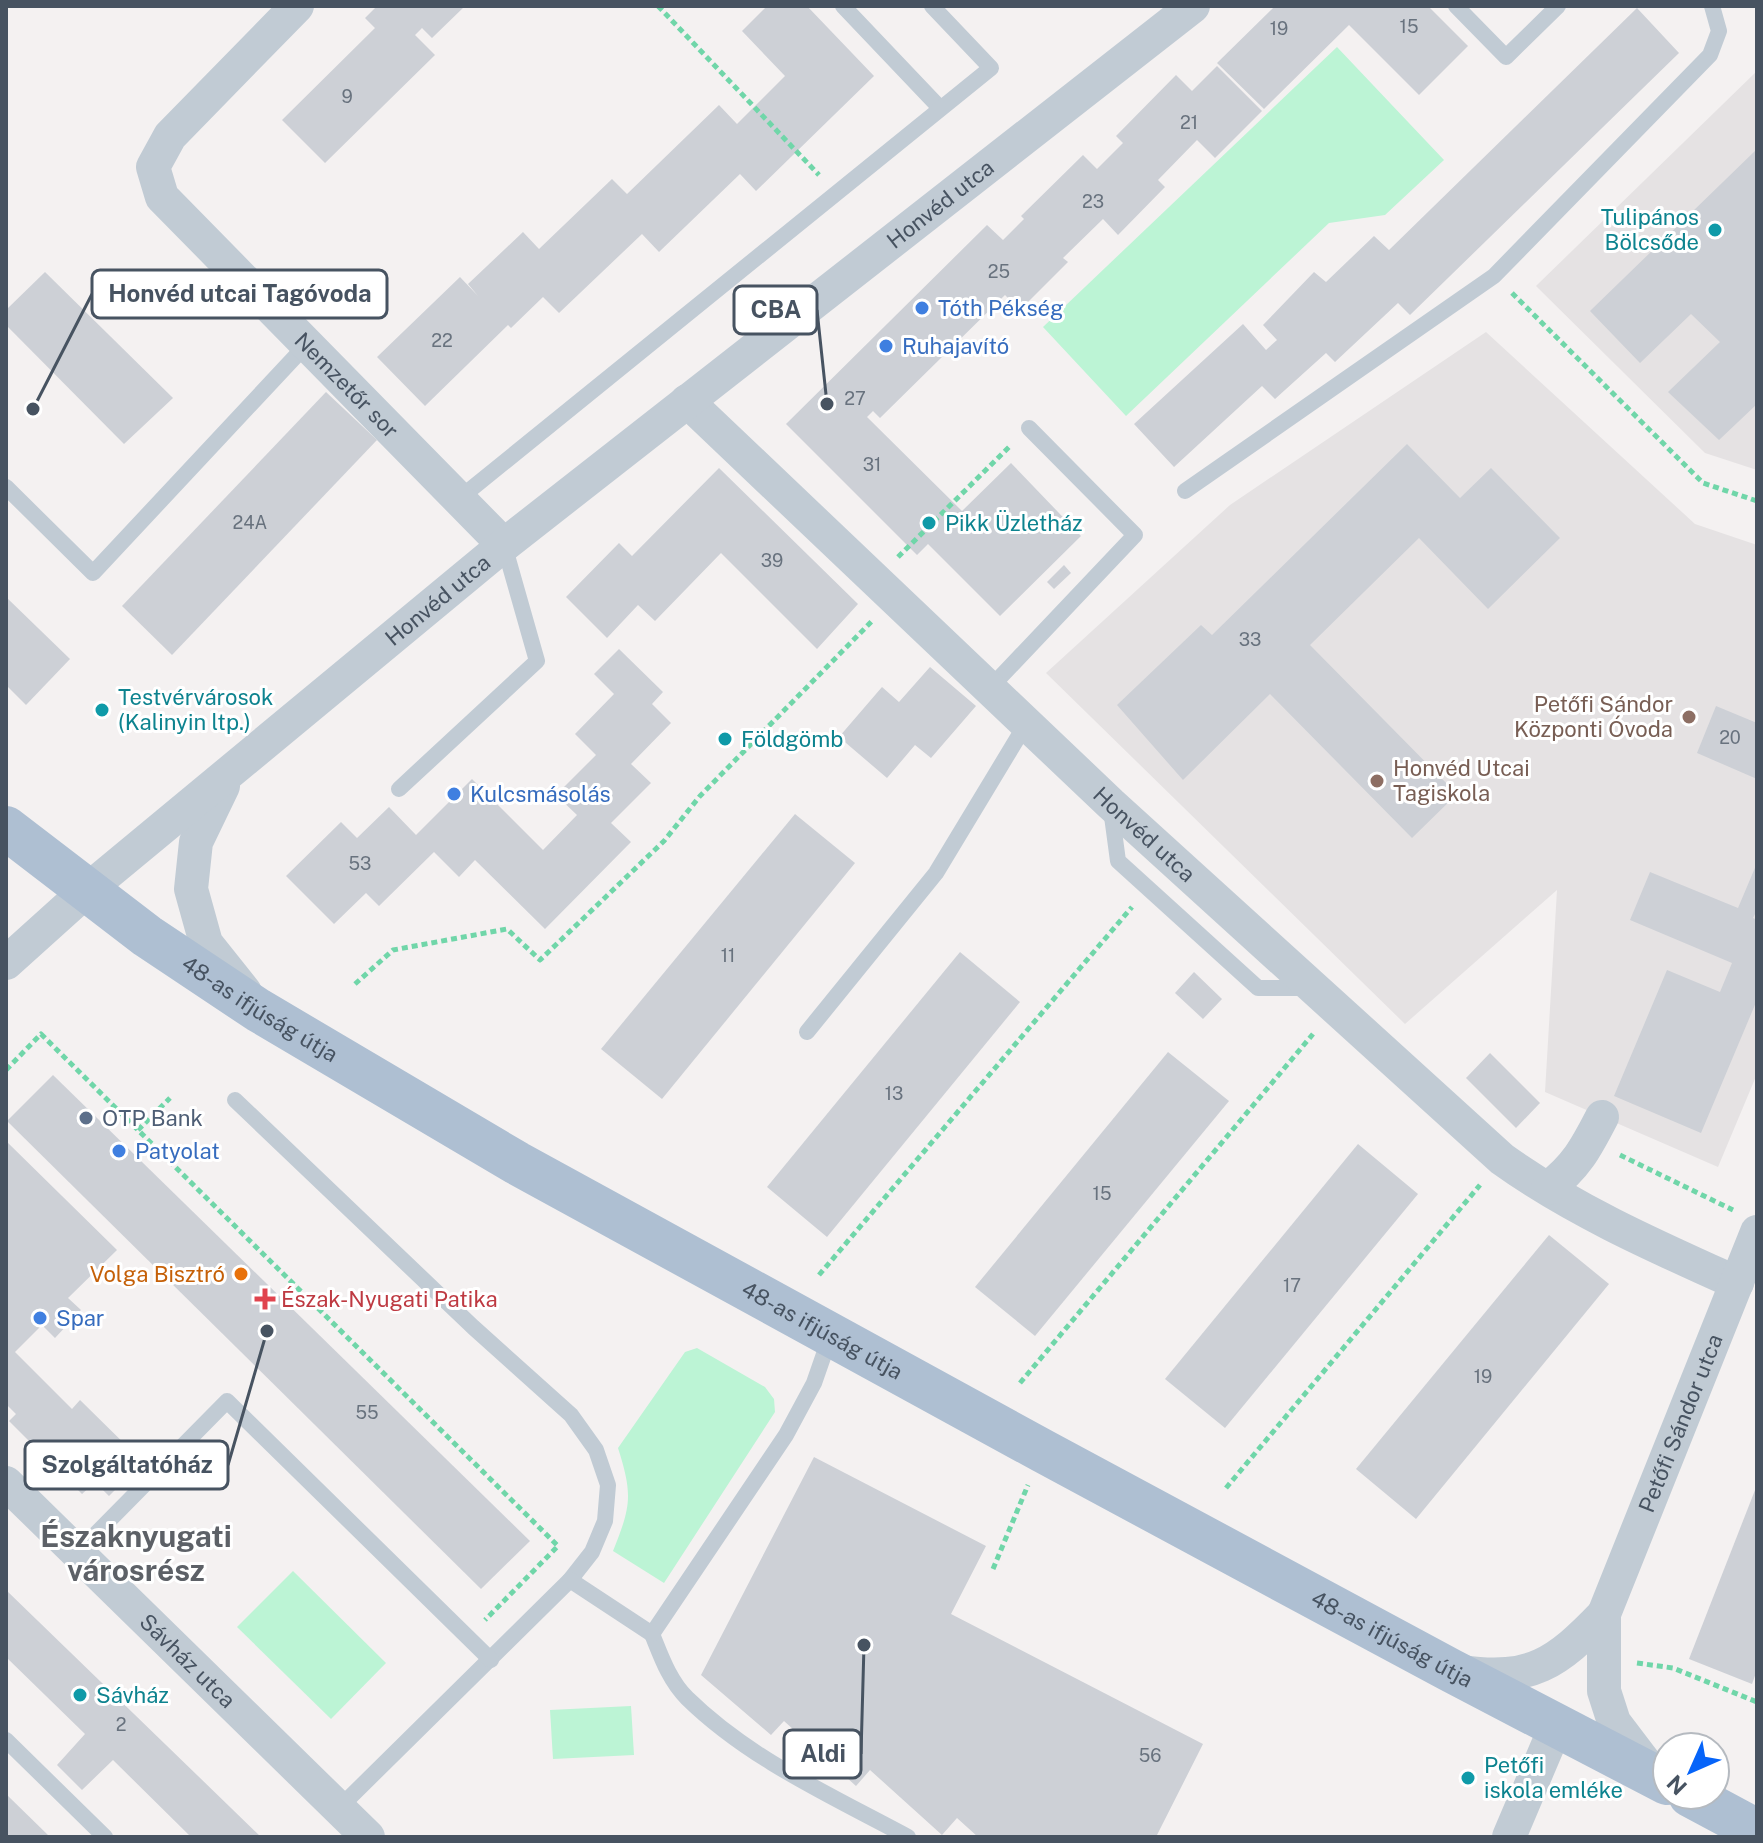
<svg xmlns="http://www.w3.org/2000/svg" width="1763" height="1843" font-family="'Public Sans',sans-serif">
<rect width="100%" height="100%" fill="#f4f1f1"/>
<!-- education -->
<g fill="#e5e2e3">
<polygon points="1757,71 1757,470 1705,453 1536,286"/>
<polygon points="1486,332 1695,524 1757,545 1757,1074 1718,1167 1545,1092 1557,890 1405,1024 1046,673 1230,505"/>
</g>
<!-- green -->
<g fill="#bcf4d5">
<polygon points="1337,47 1444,160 1385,215 1329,223 1126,416 1043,327"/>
<path d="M 697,1348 L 765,1387 L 774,1399 L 775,1412 L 664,1583 L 613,1551 C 631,1506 633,1495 618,1448 L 685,1352 Z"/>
<polygon points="293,1571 386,1663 331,1719 237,1627"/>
<polygon points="631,1706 634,1755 553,1759 550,1710"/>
</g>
<!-- building -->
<g fill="#cdd0d6">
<polygon points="377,6 465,6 432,38 422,28 415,35 435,55 325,163 282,120 375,28 365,18"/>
<polygon points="767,6 807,6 874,76 756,191 740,174 659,252 642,234 559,313 543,297 511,328 508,325 425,406 377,357 460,277 478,296 468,284 523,232 539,249 612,179 627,194 719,105 737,124 785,76 742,31"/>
<polygon points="1275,6 1428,6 1468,46 1419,95 1349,25 1264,109 1217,63"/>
<polygon points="1637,8 1679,53 1410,315 1398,303 1335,362 1326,353 1275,399 1262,386 1174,467 1134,424 1243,324 1266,350 1277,340 1263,325 1314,272 1326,282 1374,236 1389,250"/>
<polygon points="1217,66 1262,111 1215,158 1197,140 1158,180 1165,187 1118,235 1103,219 1063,258 1068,262 1020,310 1005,295 880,418 873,411 867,417 962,511 1011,463 1081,536 1000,616 928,544 917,555 786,424 987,225 1003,240 1024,219 1021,216 1083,155 1097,169 1123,143 1116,136 1176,75 1192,91"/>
<polygon points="1757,149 1757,404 1719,440 1668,392 1720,342 1691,314 1640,363 1590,311"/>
<polygon points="45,272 173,398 124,444 6,325 6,310"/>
<polygon points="326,392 377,440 172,655 122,606"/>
<polygon points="1407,444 1460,498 1491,468 1560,538 1488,609 1419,538 1310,645 1457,794 1412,838 1270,694 1183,780 1117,705 1201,625 1212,635"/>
<polygon points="719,468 858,604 817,649 721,553 655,621 638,605 607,638 566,597 619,543 632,556"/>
<polygon points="1064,565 1071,573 1054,589 1047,582"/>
<polygon points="6,597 70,659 26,705 6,685"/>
<polygon points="619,649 663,692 652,704 671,723 631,764 651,783 611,823 631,842 545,929 475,860 459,877 434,852 379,906 366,893 334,924 286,876 341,822 357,838 389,807 416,835 472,779 543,850 577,815 556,795 596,755 575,734 614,694 594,674"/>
<polygon points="930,667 976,706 931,758 915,745 887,778 839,737 882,687 899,702"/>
<polygon points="1716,706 1757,723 1757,779 1697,753"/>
<polygon points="795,814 855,863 662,1099 601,1049"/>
<polygon points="1757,863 1757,910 1753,918 1757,920 1757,1000 1701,1133 1614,1096 1667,970 1720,992 1732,963 1630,920 1650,872 1738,908"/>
<polygon points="960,952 1020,1002 827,1237 767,1187"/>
<polygon points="1194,972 1222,999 1203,1019 1175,993"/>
<polygon points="1168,1052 1229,1101 1035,1336 975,1287"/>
<polygon points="1490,1053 1540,1103 1516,1128 1466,1078"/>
<polygon points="53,1075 530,1541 481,1589 7,1121"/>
<polygon points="6,1141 117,1250 68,1298 81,1310 55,1338 42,1325 15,1352 72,1409 80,1400 143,1462 109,1496 95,1482 82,1494 9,1421 16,1414 6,1404"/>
<polygon points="1358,1144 1418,1194 1225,1428 1165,1379"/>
<polygon points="1549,1235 1609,1284 1416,1519 1356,1469"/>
<polygon points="814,1457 986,1546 951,1614 1203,1744 1156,1837 978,1837 957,1818 942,1835 870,1770 856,1786 784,1721 771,1735 701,1675"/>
<polygon points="1757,1485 1757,1670 1752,1684 1689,1659"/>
<polygon points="6,1590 261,1837 191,1837 113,1760 82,1790 57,1765 85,1734 6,1657"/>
<polygon points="6,1794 50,1837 6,1837"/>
</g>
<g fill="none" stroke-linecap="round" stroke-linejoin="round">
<!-- path -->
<g stroke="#70d6a9" stroke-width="5" stroke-dasharray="6 4" stroke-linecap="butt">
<polyline points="658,6 819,175"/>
<polyline points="1512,293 1703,483 1757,501"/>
<polyline points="898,557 1010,446"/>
<polyline points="355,984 393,950 507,929 540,960 664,841 700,796 872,621"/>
<polyline points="6,1070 41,1034 558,1546 485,1620"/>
<polyline points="138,1130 170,1098"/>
<polyline points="1620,1155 1733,1210"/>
<polyline points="819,1275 1132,907"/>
<polyline points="1020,1383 1313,1034"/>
<polyline points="1226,1488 1480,1185"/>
<polyline points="993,1569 1028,1485"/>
<polyline points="1637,1663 1673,1668 1757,1702"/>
</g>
<!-- lane -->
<g stroke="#c1cbd4" stroke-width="16">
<polyline points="843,6 940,108"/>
<polyline points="1456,6 1506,57 1558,6"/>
<polyline points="6,487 93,573 308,343"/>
<polyline points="1185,491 1494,276 1710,55 1719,31 1712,6"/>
<polyline points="460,498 991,68 932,6"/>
<polyline points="989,689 1135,535 1029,428"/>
<polyline points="399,789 537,661 504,545"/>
<polyline points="1111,809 1118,861 1258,988 1309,988"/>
<polyline points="807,1032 936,873 1026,724"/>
<polyline points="235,1100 473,1327 571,1415 596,1450 608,1485 605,1521 592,1552 570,1580 338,1809"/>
<path d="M 830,1337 L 814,1383 L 786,1435 L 652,1634 C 661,1656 669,1680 687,1698 C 749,1759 832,1796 908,1837"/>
<polyline points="77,1553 227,1401 491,1660"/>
<polyline points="570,1580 652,1634"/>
<polyline points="6,1740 105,1837"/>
</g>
<!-- street -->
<g stroke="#c1cbd4" stroke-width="34">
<path id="s1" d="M 297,6 L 170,136 L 153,167 L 162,197 L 504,545"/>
<path id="s2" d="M 687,401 L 1111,804 L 1502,1159 C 1573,1210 1657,1247 1737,1283"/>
<polyline points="223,786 196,842 191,889 206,943 245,992"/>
<path id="s3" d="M 6,963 L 86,891 L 504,545 L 1193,6"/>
<path d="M 1548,1188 C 1576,1167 1586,1148 1602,1117"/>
<path id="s4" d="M 6,1483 L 368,1837"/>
<path d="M 1462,1672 C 1531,1682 1557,1663 1604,1614"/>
<path id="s5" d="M 1652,1772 L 1614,1722 L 1604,1691 L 1604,1614 L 1757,1232"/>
<polyline points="1509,1837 1556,1726"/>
</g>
<!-- primary -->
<g stroke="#aebfd2" stroke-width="44">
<path id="s6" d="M 6,828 L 147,936 L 258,1010 L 517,1163 L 1043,1451 L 1450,1670 L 1667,1783"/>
<polyline points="1690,1795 1757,1831"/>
</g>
</g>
<!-- markers -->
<g fill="#0f9aa8" stroke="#fff" stroke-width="3">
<circle cx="1715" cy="230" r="8"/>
<circle cx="929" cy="523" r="8"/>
<circle cx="102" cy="710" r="8"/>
<circle cx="725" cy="739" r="8"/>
<circle cx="80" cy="1695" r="8"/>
<circle cx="1468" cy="1778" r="8"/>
</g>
<g fill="#3f7fe0" stroke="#fff" stroke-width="3">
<circle cx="922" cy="308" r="8"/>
<circle cx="886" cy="346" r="8"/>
<circle cx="454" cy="794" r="8"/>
<circle cx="119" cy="1151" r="8"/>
<circle cx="40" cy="1318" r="8"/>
</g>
<g fill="#8d6e63" stroke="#fff" stroke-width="3">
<circle cx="1689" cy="717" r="8"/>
<circle cx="1377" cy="781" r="8"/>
</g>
<circle fill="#5c6f8a" stroke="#fff" stroke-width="3" cx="86" cy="1118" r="8"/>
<circle fill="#e8710a" stroke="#fff" stroke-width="3" cx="241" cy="1274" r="8"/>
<path fill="#e0444e" stroke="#fff" stroke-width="3" d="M261 1287h8v8h8v8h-8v8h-8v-8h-8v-8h8z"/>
<g text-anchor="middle" stroke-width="6" stroke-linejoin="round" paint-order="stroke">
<!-- number labels -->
<g font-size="18" fill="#68727e">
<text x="1409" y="33">15</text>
<text x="1279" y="35">19</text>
<text x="347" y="103">9</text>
<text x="1189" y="129">21</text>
<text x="1093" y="208">23</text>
<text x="999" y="278">25</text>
<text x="442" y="347">22</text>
<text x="855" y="405">27</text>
<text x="872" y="471">31</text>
<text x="250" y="529">24A</text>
<text x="772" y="567">39</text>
<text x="1250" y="646">33</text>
<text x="1730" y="744">20</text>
<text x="360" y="870">53</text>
<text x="728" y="962">11</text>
<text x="894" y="1100">13</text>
<text x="1102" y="1200">15</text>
<text x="1292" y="1292">17</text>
<text x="1483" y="1383">19</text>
<text x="367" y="1419">55</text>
<text x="121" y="1731">2</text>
<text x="1150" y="1762">56</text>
</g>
<!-- street labels -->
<g font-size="22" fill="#475361" stroke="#fff">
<text dy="8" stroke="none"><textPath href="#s3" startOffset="1204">Honvéd utca</textPath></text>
<text dy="8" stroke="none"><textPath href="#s1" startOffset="512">Nemzetőr sor</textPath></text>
<text dy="8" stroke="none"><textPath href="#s3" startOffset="564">Honvéd utca</textPath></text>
<text dy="8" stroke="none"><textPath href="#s2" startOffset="630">Honvéd utca</textPath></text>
<text dy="8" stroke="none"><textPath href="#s6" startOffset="312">48-as ifjúság útja</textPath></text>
<text dy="8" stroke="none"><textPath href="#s6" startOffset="960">48-as ifjúság útja</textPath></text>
<text dy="8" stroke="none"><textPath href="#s5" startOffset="378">Petőfi Sándor utca</textPath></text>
<text dy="8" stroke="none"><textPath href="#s6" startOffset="1608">48-as ifjúság útja</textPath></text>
<text dy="8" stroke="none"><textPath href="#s4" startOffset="254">Sávház utca</textPath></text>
</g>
<!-- culture labels -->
<g font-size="22" fill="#0d838f" stroke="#fff" text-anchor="start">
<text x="1699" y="225" text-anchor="end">Tulipános<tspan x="1699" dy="25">Bölcsőde</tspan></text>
<text x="945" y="531">Pikk Üzletház</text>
<text x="118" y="705">Testvérvárosok<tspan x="118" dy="25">(Kalinyin ltp.)</tspan></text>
<text x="741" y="747">Földgömb</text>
<text x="96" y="1703">Sávház</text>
<text x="1484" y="1773">Petőfi<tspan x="1484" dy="25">iskola emléke</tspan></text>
</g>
<!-- shop labels -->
<g font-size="22" fill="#366cbe" stroke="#fff" text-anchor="start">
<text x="938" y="316">Tóth Pékség</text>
<text x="902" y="354">Ruhajavító</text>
<text x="470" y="802">Kulcsmásolás</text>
<text x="135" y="1159">Patyolat</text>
<text x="56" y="1326">Spar</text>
</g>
<!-- education labels -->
<g font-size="22" fill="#785e54" stroke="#fff" text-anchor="end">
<text x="1673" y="712">Petőfi Sándor<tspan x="1673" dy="25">Központi Óvoda</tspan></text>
<text x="1393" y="776" text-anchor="start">Honvéd Utcai<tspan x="1393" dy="25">Tagiskola</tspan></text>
</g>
<!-- service labels -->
<g font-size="22" fill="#4e5e75" stroke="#fff" text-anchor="start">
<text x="102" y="1126">OTP Bank</text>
</g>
<!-- food labels -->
<g font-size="22" fill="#c56008" stroke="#fff" text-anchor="end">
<text x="225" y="1282">Volga Bisztró</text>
</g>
<!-- health labels -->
<g font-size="22" fill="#be3a42" stroke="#fff" text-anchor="start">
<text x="281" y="1307">Észak-Nyugati Patika</text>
</g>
<!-- district labels -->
<g font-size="30" font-weight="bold" fill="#5d6167" stroke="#fff">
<text x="136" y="1547">Északnyugati<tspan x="136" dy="34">városrész</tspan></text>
</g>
</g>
<!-- callouts -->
<path fill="none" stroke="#475361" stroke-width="3" d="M33 409L92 294M827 404L817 310M267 1331L228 1465M864 1645L861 1754"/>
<g fill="#475361" stroke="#fff" stroke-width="3">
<circle cx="33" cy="409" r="8"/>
<circle cx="827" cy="404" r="8"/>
<circle cx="267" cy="1331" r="8"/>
<circle cx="864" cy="1645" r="8"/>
</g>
<g fill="#fff" stroke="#475361" stroke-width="3">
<rect x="92" y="270" width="295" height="48" rx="8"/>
<rect x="734" y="286" width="83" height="48" rx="8"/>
<rect x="25" y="1441" width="203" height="48" rx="8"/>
<rect x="784" y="1730" width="77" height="48" rx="8"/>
</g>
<g font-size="24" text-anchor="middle" font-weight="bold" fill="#475361">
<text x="240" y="302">Honvéd utcai Tagóvoda</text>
<text x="776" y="318">CBA</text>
<text x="127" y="1473">Szolgáltatóház</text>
<text x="823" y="1762">Aldi</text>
</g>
<!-- border -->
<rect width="1763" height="1843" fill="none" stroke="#475361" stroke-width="16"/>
<!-- north arrow -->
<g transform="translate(1691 1771) rotate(225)"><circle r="38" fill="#ffffff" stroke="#b5bac0" stroke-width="2"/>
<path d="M0-6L14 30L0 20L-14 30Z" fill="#0664f9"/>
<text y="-12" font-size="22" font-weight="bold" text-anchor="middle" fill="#475361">N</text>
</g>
</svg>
